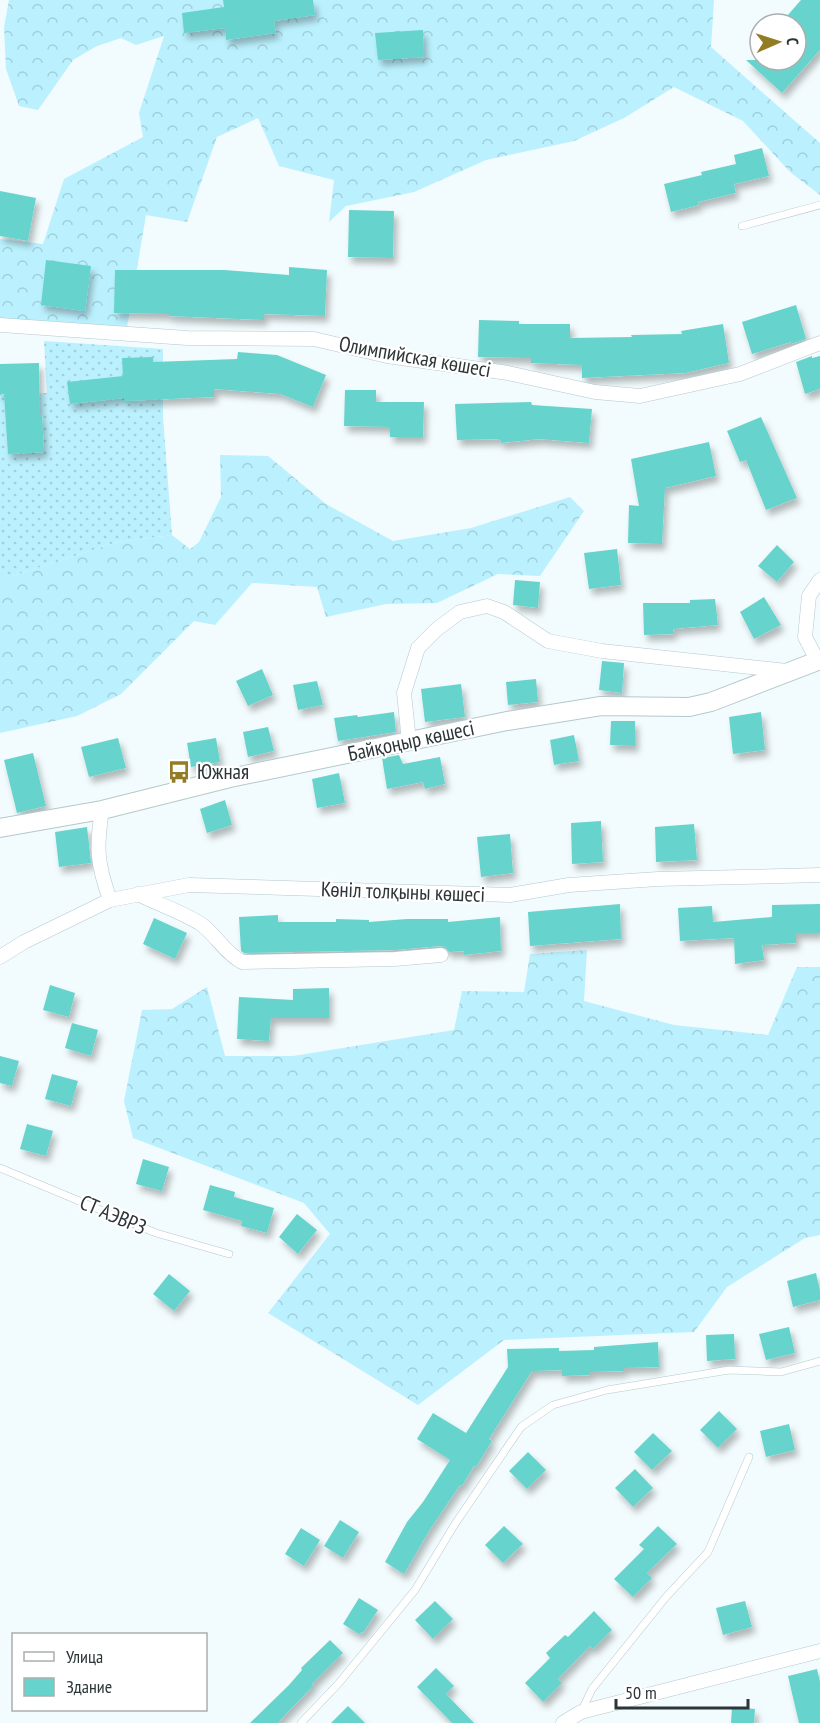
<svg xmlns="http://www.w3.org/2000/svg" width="820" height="1723" font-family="'PT Sans Narrow',sans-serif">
<defs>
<pattern id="forest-crowns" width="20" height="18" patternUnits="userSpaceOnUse" patternTransform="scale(1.5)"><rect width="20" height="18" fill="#bbf1fe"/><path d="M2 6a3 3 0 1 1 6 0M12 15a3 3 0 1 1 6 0" fill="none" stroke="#a1cfda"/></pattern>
<pattern id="garden-dots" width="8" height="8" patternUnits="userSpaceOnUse" patternTransform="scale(1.5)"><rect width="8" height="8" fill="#bbf1fe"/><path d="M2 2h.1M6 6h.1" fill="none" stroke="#a1cfda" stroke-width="1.8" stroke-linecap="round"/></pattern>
<filter id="shadow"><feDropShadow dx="3.5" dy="6" stdDeviation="3" flood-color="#0004"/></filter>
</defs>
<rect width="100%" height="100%" fill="#f2fbfd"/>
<!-- forest -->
<g fill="url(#forest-crowns)">
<polygon points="9,0 714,0 711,47 820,143 820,195 790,172 743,121 674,87 624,118 574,141 486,160 414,192 346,206 329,222 334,180 279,166 258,118 217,137 187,222 146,215 127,328 0,319 0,239 43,244 64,179 143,137 139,113 164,36 136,45 121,38 97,46 73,60 38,110 19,106 6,69 4,27"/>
<polygon points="220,455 268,456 326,504 393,541 471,528 570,497 584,511 540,576 498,574 437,603 386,604 326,617 317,587 252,583 215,625 194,621 121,694 77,716 0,733 0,577 9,577 117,542 172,535 190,549 199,542 221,497"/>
<polygon points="587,950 584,1001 674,1025 768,1035 797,967 820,967 820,1235 805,1238 727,1287 694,1332 504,1340 418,1405 268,1313 330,1234 304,1203 133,1138 124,1101 142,1010 172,1009 207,987 225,1056 293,1056 454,1030 462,991 524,992 530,954"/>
</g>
<!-- garden -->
<polygon fill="url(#garden-dots)" points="44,341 163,349 163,417 172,535 117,542 9,577 0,577 0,395 47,393"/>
<!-- building -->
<g fill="#66d4cd" filter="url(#shadow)">
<polygon points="223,0 313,0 315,15 274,21 276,33 226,40 225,28 184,33 182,13 224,7"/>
<polygon points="801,0 820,0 820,50 782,93 746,60 796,60 796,24 780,24"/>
<polygon points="423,30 424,57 378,60 375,33"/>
<polygon points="762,148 769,176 734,184 736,193 698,202 699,205 671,212 664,184 702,175 701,172 736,164 734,155"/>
<polygon points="0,191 36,198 28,241 0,236"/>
<polygon points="349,210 394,211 393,258 348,257"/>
<polygon points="46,260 91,266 85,311 41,305"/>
<polygon points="289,267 327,270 325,316 264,314 264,320 169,316 169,314 114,313 115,270 224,270 289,275"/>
<polygon points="796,305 806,339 791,344 791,342 752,354 742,322"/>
<polygon points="479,320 519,321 519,324 570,324 570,338 632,337 631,335 682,334 681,331 723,324 729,363 685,373 582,378 582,365 531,363 531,358 478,357"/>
<polygon points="238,352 277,355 326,375 313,407 280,394 214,389 214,397 124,401 124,398 70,404 67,382 123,376 122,358 153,357 153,362 237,359"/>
<polygon points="812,356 812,358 820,356 820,389 805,394 796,362"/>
<polygon points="39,363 40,415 42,415 44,452 8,454 4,394 0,395 0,364"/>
<polygon points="345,390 376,390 376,402 424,402 423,437 390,437 390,427 344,426"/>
<polygon points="531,402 532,405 592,409 589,443 539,439 501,443 500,439 457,440 455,404"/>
<polygon points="761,417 797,498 766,510 746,460 740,462 727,431"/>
<polygon points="709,442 716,476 665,488 662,544 628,543 629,505 639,506 631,459"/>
<polygon points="777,545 794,562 777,582 758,566"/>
<polygon points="617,549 621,585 589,589 584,553"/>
<polygon points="515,580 540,582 538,608 513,605"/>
<polygon points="764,597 781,625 754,639 740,612"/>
<polygon points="715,599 718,625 673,629 674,634 644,635 643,603 690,603 690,600"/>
<polygon points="602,661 624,663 622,693 599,690"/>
<polygon points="262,669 273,695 248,706 236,681"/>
<polygon points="536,679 538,702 508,705 506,682"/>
<polygon points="317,681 323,705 298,710 293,685"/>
<polygon points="461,684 465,717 425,722 421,689"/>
<polygon points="394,712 396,732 338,741 334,718 357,715 358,717"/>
<polygon points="761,712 765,750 733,754 729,717"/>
<polygon points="611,721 635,721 635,746 610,745"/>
<polygon points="268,727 274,751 248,757 243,732"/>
<polygon points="574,735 579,761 554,765 550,740"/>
<polygon points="118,738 126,768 89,777 81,747"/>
<polygon points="216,738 220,762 191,767 187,743"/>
<polygon points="33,753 46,806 17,813 4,760"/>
<polygon points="399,755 403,764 440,757 445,784 425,789 423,782 387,789 382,758"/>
<polygon points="339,773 345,803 317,808 312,779"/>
<polygon points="225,800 232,825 207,833 200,809"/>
<polygon points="601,821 603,862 572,864 571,823"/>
<polygon points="694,824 697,860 656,862 655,827"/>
<polygon points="87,827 91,863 59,867 55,832"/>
<polygon points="510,834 513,873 481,877 477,837"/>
<polygon points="620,904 621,939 530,946 528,912"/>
<polygon points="820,904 820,933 796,933 796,943 762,945 764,960 735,964 734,938 680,941 678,908 712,906 713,922 772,917 772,905"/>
<polygon points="278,915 278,922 336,922 336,919 369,920 369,922 407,919 448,919 448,922 500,917 501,951 464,955 464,951 449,952 445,947 440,946 395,950 244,953 241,951 239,917"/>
<polygon points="154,918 187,933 175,959 143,944"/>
<polygon points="50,985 75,993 69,1017 43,1010"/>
<polygon points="329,988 329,1018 271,1018 269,1041 237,1039 239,997 293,1000 293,989"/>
<polygon points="72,1023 98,1030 91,1056 65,1048"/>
<polygon points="0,1056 19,1061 12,1086 0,1083"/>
<polygon points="52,1074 78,1081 71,1106 45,1099"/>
<polygon points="27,1124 53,1131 46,1156 20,1149"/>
<polygon points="143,1159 169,1167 162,1191 136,1184"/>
<polygon points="210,1185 235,1192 234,1197 274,1208 267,1233 241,1226 242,1221 203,1210"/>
<polygon points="297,1214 317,1230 298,1254 279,1237"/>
<polygon points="816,1273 820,1291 820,1300 793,1307 787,1281"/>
<polygon points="169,1274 190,1291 174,1311 153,1294"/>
<polygon points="789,1327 795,1353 766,1360 759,1334"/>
<polygon points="734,1334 735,1359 707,1361 706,1335"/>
<polygon points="658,1342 659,1367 624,1368 624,1371 590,1372 590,1375 562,1376 562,1370 532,1371 489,1439 492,1441 476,1467 474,1466 462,1486 460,1485 429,1531 404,1574 385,1562 407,1522 423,1502 450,1460 417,1439 433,1413 466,1433 508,1367 507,1349 559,1348 559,1351 594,1350 594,1347"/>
<polygon points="719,1411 737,1429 718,1448 700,1430"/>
<polygon points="789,1424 795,1450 766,1457 760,1431"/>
<polygon points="653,1433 672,1451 652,1470 634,1452"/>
<polygon points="528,1452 546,1470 527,1489 509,1471"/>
<polygon points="635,1469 653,1488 633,1507 615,1488"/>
<polygon points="340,1520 359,1532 343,1558 324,1546"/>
<polygon points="504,1526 523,1544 503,1563 485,1545"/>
<polygon points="658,1526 677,1544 647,1573 652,1578 633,1597 614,1579 644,1549 639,1545"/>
<polygon points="301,1528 320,1540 304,1566 285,1554"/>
<polygon points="359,1598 378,1610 363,1633 362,1632 359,1634 343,1624"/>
<polygon points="435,1601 453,1619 433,1639 415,1620"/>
<polygon points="745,1601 752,1627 723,1635 716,1608"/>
<polygon points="594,1611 612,1630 593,1649 590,1646 558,1679 562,1683 543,1702 525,1683 550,1658 546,1653 565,1635 568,1637"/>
<polygon points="330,1640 343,1653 312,1684 314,1685 285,1715 278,1723 250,1723 289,1685 302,1670 301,1668"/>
<polygon points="436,1668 454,1686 446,1694 474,1723 452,1723 417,1687"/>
<polygon points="817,1669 820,1682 820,1723 799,1723 788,1676"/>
<polygon points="348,1706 365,1723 331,1723"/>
<polygon points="732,1707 755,1709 754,1723 731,1723"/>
</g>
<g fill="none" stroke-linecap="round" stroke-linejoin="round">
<!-- service casing -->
<g stroke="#b3c9ce" stroke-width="8">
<g id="service">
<polyline points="742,226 820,205"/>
<polyline points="0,1168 156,1233 229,1254"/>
<polyline points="582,1710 592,1689 666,1597 708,1552 749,1457"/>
<polyline points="301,1723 339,1683 415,1590 455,1524 521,1427 553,1405 607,1390 729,1370 781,1372 820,1361"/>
</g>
</g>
<!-- minor casing -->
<g stroke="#b3c9ce" stroke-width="15">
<g id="minor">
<polyline points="0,325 187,338 314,339 387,356 508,373 595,392 640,396 740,374 820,343"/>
<polyline points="817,660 805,637 809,596 820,580"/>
<polyline points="409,741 404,693 418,648 437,629 460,612 487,606 504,612 548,641 602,651 787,671"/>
<path d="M 102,810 C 96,849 97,863 110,900"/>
<path d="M 138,894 C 158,904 182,912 201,924 C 216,935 225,953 242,962 L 395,959 L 441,955"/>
<polyline points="0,957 24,942 110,900 189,885 510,895 569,885 658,879 820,875"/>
<polyline points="563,1723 581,1712 820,1651"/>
</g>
</g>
<!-- tertiary casing -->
<g stroke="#b3c9ce" stroke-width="20">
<polyline id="tertiary" points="0,828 102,810 230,778 507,721 601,706 689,707 711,702 820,660"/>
</g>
<!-- service -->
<use href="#service" stroke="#fff" stroke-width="7"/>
<!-- minor -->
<use href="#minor" stroke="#fff" stroke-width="14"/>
<!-- tertiary -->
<use href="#tertiary" stroke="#fff" stroke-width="18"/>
</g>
<!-- icons -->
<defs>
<g id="bus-bare" transform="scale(1.8)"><path d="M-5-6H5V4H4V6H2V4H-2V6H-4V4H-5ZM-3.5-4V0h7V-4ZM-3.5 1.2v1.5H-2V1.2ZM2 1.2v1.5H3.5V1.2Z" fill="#927d24" stroke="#fff" stroke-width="2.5" paint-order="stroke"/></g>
</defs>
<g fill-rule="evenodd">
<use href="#bus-bare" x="179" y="772"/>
</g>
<g text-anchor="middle" stroke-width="4.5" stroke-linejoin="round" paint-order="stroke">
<!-- street labels -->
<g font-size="21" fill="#2c3537" stroke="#fff">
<text transform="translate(415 357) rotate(10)" y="7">Олимпийская көшесі</text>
<text transform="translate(411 741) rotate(-12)" y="7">Байқоңыр көшесі</text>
<text transform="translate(403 892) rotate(2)" y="7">Көніл толқыны көшесі</text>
<text transform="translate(113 1215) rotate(23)" y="7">СТ АЭВРЗ</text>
</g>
<!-- poi labels -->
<g font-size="21" fill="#2c3537" stroke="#fff" text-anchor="start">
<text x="197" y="779">Южная</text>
</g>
</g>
<!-- legend -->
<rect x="12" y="1633" width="195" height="78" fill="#ffffff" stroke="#abaeaf" stroke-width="1.5"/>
<rect x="24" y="1652" width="30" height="9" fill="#ffffff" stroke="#abaeaf" stroke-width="1.5"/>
<text x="66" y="1663" font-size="18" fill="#2c3537">Улица</text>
<rect x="24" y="1678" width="30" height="18" fill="#66d4cd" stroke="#abaeaf" stroke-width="1.5"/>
<text x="66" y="1693" font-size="18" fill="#2c3537">Здание</text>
<!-- north arrow -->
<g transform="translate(778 42) rotate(87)"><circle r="28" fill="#ffffff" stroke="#abaeaf" stroke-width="1.5"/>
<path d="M0-4.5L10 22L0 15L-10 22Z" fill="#927d24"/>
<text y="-9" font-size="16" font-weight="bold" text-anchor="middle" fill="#2c3537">С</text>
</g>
<!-- scale -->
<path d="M616 1699v9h132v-9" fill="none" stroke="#2c3537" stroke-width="3"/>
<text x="625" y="1699" font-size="18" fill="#2c3537" stroke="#ffffff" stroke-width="4.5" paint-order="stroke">50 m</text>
</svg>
